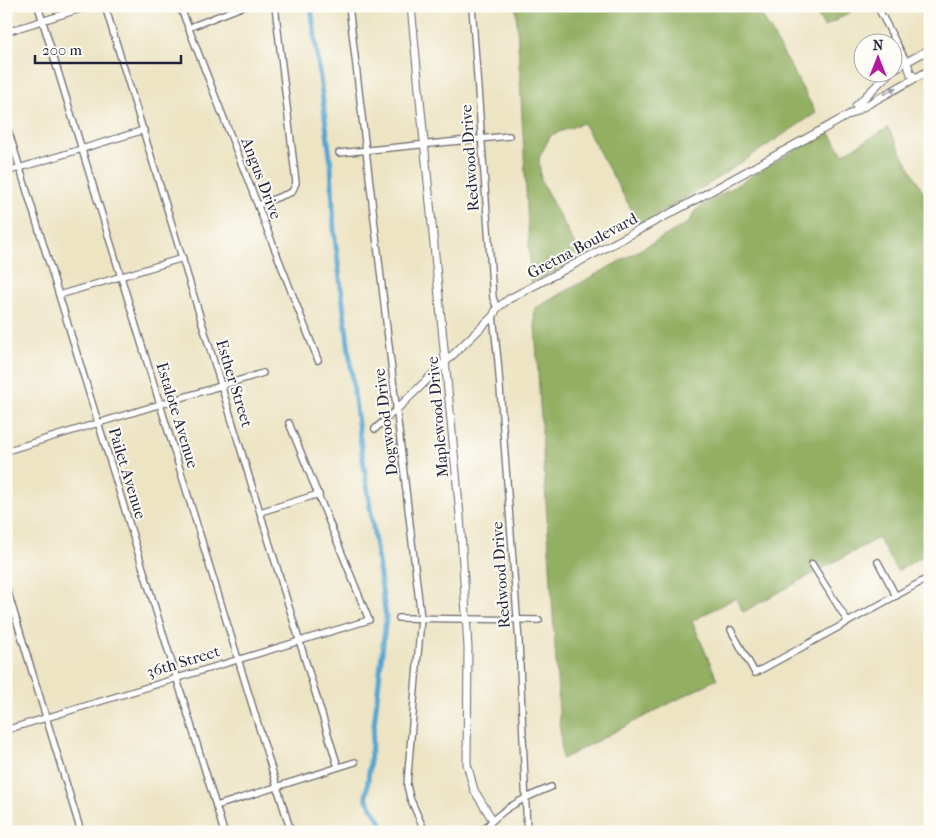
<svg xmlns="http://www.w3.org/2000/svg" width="936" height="838" font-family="'IM FELL French Canon',serif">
<rect width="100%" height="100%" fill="#fdfcf7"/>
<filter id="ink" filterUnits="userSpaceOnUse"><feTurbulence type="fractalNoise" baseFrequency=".02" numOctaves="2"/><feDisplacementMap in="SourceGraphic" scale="10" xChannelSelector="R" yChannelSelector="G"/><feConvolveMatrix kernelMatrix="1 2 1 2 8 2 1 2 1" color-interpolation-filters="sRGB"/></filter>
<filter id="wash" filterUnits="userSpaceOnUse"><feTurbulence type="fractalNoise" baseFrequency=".0096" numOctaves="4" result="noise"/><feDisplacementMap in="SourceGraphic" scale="20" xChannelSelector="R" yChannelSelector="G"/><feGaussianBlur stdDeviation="1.12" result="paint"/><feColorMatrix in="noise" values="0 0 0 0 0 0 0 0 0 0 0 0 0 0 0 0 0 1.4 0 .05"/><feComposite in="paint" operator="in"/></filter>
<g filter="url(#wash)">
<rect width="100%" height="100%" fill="#ede4c4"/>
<!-- forest -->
<g fill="#92af62" stroke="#5a684e">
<polygon points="516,6 757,6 816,113 707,185 640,225 583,123 551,135 539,158 541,181 581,256 531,283"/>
<polygon points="812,6 861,6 824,27"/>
<polygon points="888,128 930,204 930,552 897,571 878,538 743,612 735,598 692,621 717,679 562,759 534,309 688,223 697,209 828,130 843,154"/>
</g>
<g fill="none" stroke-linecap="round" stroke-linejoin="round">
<!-- canal -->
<polyline stroke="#55a5d0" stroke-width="5" points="311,6 331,165 334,230 358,424 386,617 366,798 387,832"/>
</g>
</g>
<g filter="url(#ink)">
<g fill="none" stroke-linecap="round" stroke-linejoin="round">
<!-- minor casing -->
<g stroke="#69666b" stroke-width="8">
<g id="minor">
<polyline points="38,6 291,832"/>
<polyline points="105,6 338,767"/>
<polyline points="180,6 318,360"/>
<polyline points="349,6 421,618 407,785 410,798 425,832"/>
<polyline points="472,6 493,298 497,308"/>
<polyline points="877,6 906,61"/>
<polyline points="188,28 244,6"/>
<polyline points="6,32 90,6"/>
<polyline points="6,123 224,832"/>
<polyline points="339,153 509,136"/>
<polyline points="6,172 144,130"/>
<polyline points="258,205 292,192 296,183 275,6"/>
<polyline points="59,295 183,258"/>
<polyline points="493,316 498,361 519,642 527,832"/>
<polyline points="375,429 398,408"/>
<polyline points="6,451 263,373"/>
<polyline points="260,512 319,494"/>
<polyline points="878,562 896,596"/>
<polyline points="812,564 848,622"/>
<polyline points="6,586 81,832"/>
<polyline points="399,618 539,620"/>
<polyline points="731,630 755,673 930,577"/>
<polyline points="6,730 369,620 289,423"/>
<polyline points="216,806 355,762"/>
<path d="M 482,832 C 501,808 524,798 551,787"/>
</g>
</g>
<!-- tertiary casing -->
<g stroke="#69666b" stroke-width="9">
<g id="tertiary">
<polyline points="411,6 460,515 468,648 467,764 474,790 492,819"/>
<polyline points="906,61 911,74 915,77"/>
<polyline points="894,69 930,49"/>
<polyline points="856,106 890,72"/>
<polyline points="398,408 493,316 497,308 509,299 684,206 930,70"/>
</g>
</g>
<!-- minor -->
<use href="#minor" stroke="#fff" stroke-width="5.5"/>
<!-- tertiary -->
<use href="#tertiary" stroke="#fff" stroke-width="7"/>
</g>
<!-- one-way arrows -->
<defs><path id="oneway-solid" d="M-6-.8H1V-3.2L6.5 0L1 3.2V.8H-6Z" transform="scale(1.25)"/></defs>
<use fill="#9c9ca7" href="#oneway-solid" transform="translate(890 91) rotate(-29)"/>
</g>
<g text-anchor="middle" stroke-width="4" stroke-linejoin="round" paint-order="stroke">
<!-- street labels -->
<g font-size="16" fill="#22223b" stroke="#fdfcf7">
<text transform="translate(469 158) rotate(-94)" y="6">Redwood Drive</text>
<text transform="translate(262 178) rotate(69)" y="6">Angus Drive</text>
<text transform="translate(582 245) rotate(-28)" y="6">Gretna Boulevard</text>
<text transform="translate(235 383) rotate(73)" y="6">Esther Street</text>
<text transform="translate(178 415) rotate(73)" y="6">Estalote Avenue</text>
<text transform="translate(437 417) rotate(-95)" y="6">Maplewood Drive</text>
<text transform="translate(385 422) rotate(-97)" y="6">Dogwood Drive</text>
<text transform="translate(128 473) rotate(73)" y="6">Pailet Avenue</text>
<text transform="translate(500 575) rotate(-94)" y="6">Redwood Drive</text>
<text transform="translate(183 661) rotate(-17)" y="6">36th Street</text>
</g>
</g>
<!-- margin -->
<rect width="936" height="838" fill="none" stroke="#fdfcf7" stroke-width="25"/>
<!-- north arrow -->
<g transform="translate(878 58)"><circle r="24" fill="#fdfcf7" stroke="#a5a5ac"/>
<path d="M0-4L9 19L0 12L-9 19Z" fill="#b5179e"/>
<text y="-8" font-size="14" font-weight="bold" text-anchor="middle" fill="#22223b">N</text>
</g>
<!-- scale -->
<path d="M35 55v8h146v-8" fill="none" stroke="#22223b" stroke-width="2.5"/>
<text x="42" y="55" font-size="15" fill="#22223b" stroke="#fdfcf7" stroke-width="4" paint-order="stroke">200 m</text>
</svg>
